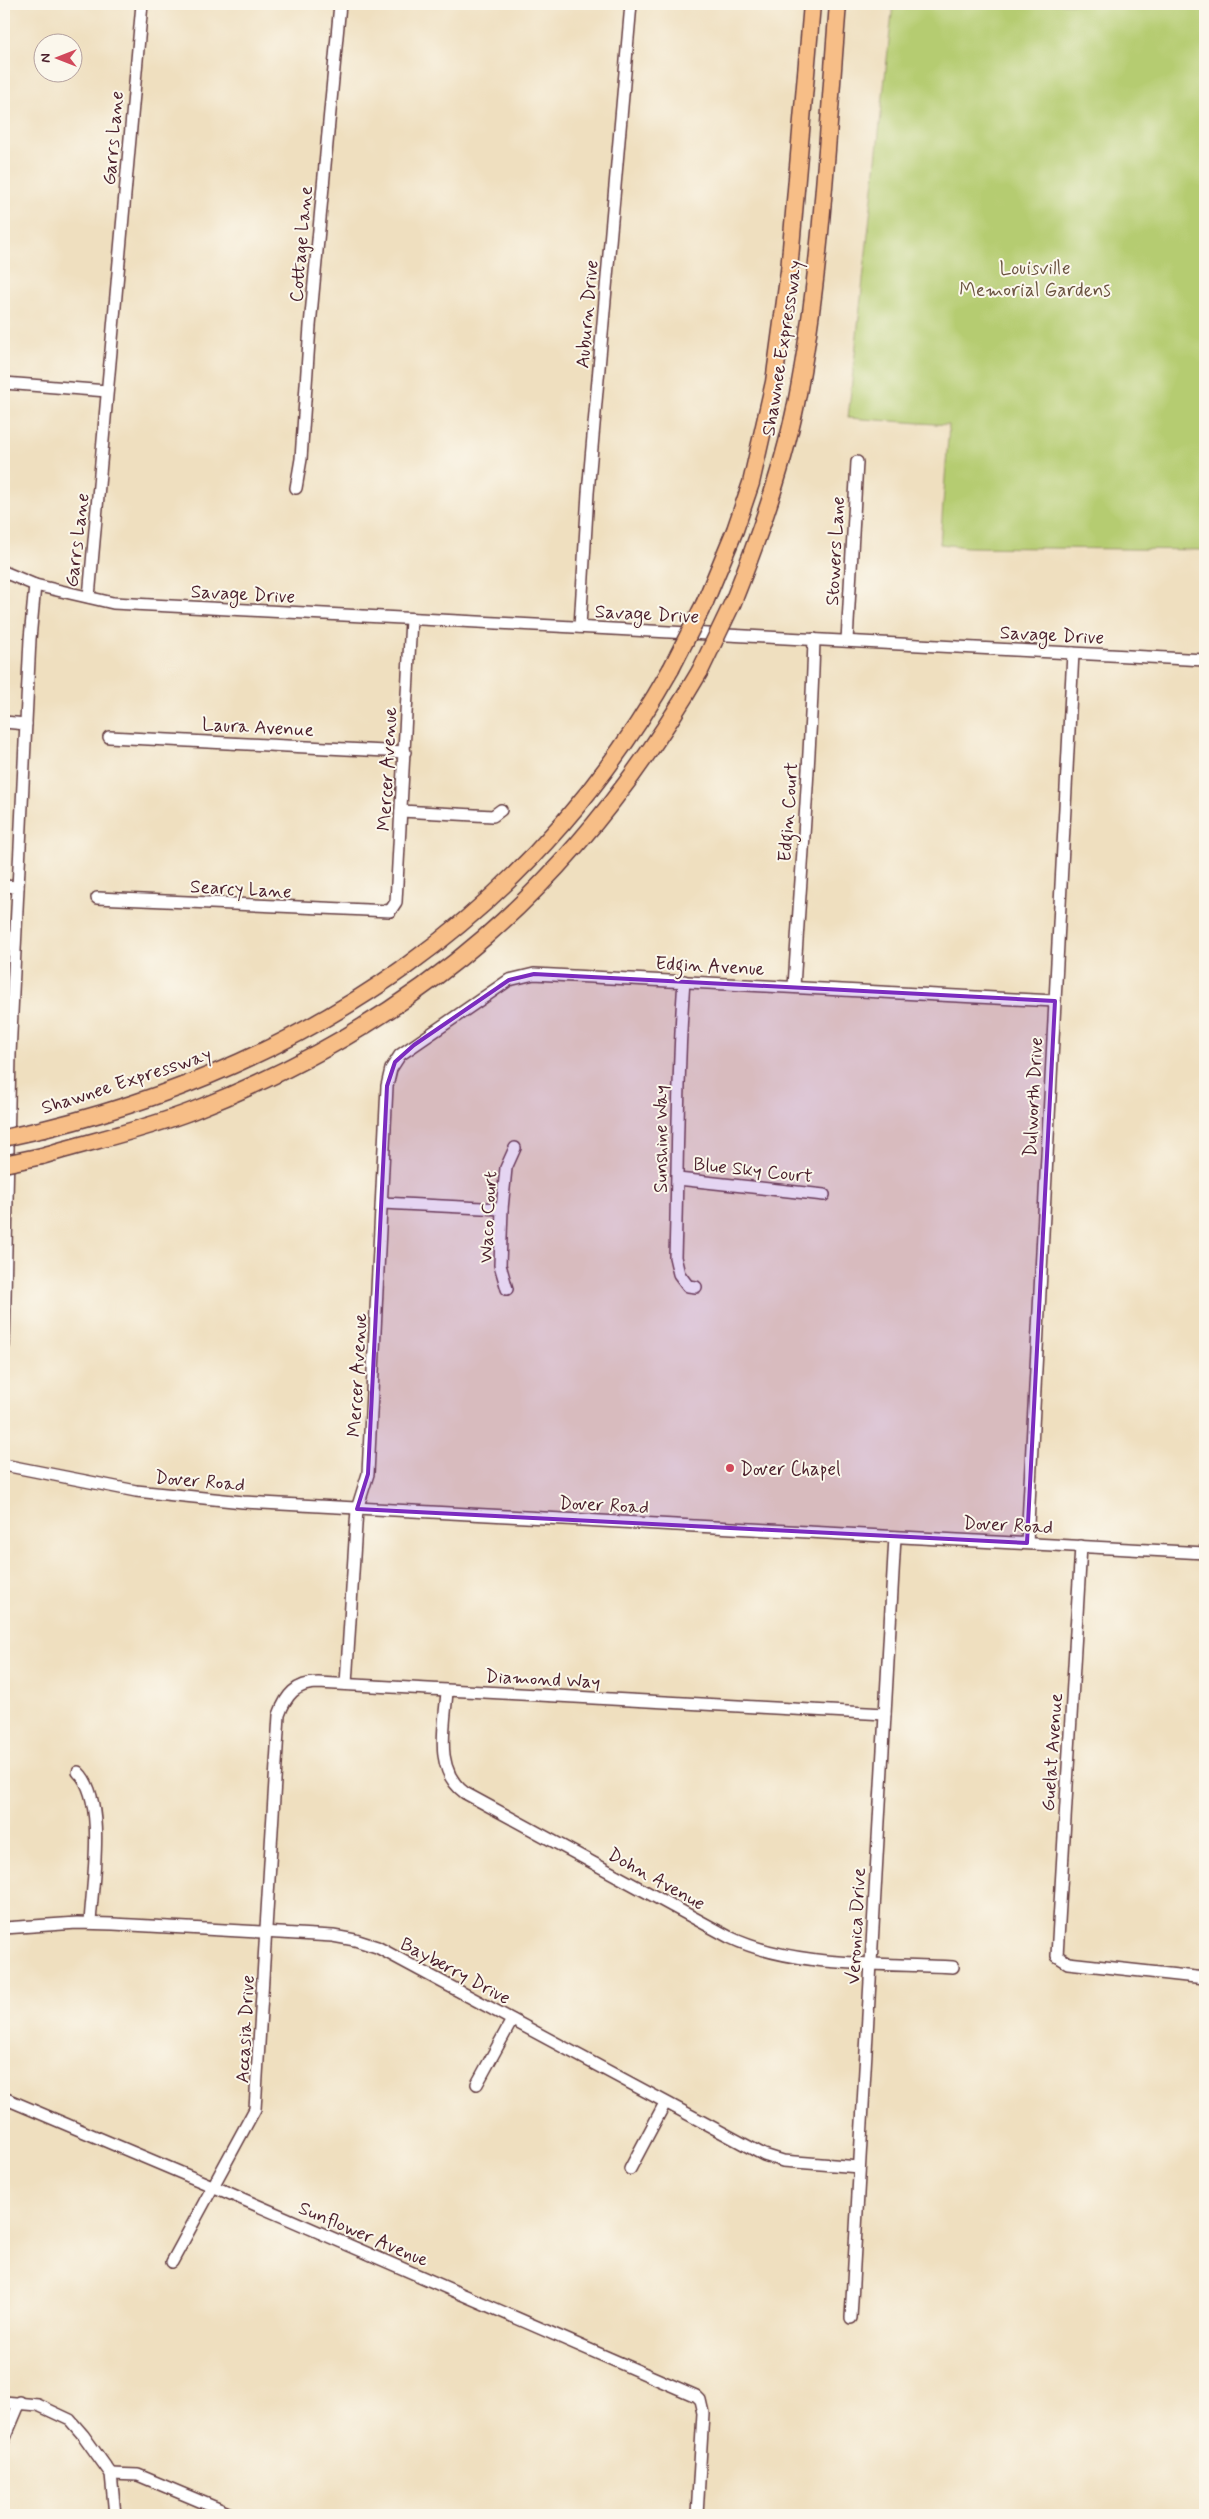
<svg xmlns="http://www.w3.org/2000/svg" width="1209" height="2519" font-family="Mynerve,sans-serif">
<rect width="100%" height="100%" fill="#fbf7ec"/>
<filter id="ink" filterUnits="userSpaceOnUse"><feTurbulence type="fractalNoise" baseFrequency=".02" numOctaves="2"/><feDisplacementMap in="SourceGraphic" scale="10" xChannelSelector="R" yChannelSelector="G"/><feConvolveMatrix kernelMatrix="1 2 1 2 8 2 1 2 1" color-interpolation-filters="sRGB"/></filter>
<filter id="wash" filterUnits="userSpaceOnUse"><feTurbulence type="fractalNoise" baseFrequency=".0096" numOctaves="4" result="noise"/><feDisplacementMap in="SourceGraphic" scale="20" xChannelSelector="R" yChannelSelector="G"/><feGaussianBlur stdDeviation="1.12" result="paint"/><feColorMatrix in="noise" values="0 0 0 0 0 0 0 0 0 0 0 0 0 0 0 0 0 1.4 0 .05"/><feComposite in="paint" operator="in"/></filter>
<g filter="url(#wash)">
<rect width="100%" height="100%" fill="#efdfbf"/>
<!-- green -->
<polygon fill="#b5cc71" stroke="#80764e" points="893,4 1205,4 1205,550 967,547 940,544 949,425 848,418"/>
</g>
<g filter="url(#ink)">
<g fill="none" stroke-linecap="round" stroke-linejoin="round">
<!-- minor casing -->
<g stroke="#633c41" stroke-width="14">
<g id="minor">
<polyline points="4,383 107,391"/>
<polyline points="296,488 301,459 310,326 340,4"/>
<polyline points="4,572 35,585 113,603 1205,660"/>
<polyline points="89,597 142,4"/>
<polyline points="580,627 588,493 631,4"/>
<polyline points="847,641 857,462"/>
<polyline points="4,722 26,724"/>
<polyline points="109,737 405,752"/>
<polyline points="401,811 493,816 501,810"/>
<polyline points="4,886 18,887"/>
<polyline points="97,898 390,911 396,902 411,619"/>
<path d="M 684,981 C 677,1073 678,1165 675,1257 L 679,1274 L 688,1286 L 696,1287"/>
<path d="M 794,987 C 801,871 811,755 814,639"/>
<polyline points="678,1179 824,1195"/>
<polyline points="382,1203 502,1209"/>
<polyline points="507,1289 500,1265 502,1209 506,1168 515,1148"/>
<polyline points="4,1345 10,1054 30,639 35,585"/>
<polyline points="4,1465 136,1491 243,1502 1205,1553"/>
<polyline points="1027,1543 1073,653"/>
<polyline points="1081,1546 1057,1956 1068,1963 1205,1978"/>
<polyline points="346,1684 357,1509 368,1474 387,1086 391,1069 400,1055 509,980 534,974 1055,1001"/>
<path d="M 447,1691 C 445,1725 433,1770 465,1793 L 729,1937 C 793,1968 882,1963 953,1967"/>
<path d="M 78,1772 C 107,1800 92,1884 90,1923"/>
<polyline points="4,1928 77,1923 113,1924 333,1936 355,1940 377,1947 764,2155 783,2161 859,2167"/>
<polyline points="477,2084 512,2020"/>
<polyline points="4,2098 224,2191 696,2396 700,2400 703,2413 697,2515"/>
<polyline points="630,2169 665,2103"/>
<path d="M 172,2262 L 255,2109 L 279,1715 C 286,1695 296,1683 318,1683 L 885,1714"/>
<polyline points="851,2318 895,1537"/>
<polyline points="4,2402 38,2405 70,2420 83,2435 111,2474 115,2515"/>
<polyline points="4,2440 20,2402"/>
<polyline points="111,2474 138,2475 233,2515"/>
</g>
</g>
<!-- highway casing -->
<g stroke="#633c41" stroke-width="19">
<g id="highway">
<polyline points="705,602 735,530 751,483 774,382 789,271 812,4"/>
<path d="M 733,602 C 759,537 782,472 796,404 C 822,272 827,137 838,4"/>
<path d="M 44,1129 C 313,1063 533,913 671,669"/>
<path d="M 42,1156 C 92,1141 143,1130 192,1111 C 420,1022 577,882 700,671"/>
</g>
</g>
<!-- minor -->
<use href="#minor" stroke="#fff" stroke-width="11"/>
<!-- highway -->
<use href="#highway" stroke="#f7be87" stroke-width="16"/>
<!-- highway-bridge casing -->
<g stroke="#633c41" stroke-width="19" stroke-linecap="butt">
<g id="highway-bridge">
<polyline points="671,669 705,602"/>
<polyline points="700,671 733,602"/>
<polyline points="4,1138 44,1129"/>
<polyline points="4,1164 42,1156"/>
</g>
</g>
<!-- highway-bridge -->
<use href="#highway-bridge" stroke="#f7be87" stroke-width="16"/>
</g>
</g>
<!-- marked area -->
<path fill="#7b2cbf" fill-opacity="0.2" stroke="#7b2cbf" stroke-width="4" stroke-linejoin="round" d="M 534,974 L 1055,1001 L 1027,1543 L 357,1509 L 368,1474 L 387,1086 L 395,1062 L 414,1045 L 509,980 Z"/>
<!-- markers -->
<circle fill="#d1495b" stroke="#fbf7ec" stroke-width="2" cx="730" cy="1468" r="5"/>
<g text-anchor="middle" stroke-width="4" stroke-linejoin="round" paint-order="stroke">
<!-- street labels -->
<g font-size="19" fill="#4a1f2b" stroke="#fbf7ec">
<text transform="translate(112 138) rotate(-85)" y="7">Garrs Lane</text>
<text transform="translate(300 244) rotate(-85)" y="7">Cottage Lane</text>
<text transform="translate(586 314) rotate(-85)" y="7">Auburn Drive</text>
<text transform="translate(781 348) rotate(-81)" y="7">Shawnee Expressway</text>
<text transform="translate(76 540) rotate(-83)" y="7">Garrs Lane</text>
<text transform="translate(834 551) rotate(-87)" y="7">Stowers Lane</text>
<text transform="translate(243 593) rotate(3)" y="7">Savage Drive</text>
<text transform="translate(647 613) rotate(3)" y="7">Savage Drive</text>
<text transform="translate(1052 634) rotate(3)" y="7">Savage Drive</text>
<text transform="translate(258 726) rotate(3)" y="7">Laura Avenue</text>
<text transform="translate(386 769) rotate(-87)" y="7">Mercer Avenue</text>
<text transform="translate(787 812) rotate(-86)" y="7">Edgin Court</text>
<text transform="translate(241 888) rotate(3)" y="7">Searcy Lane</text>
<text transform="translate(710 965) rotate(3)" y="7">Edgin Avenue</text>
<text transform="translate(126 1080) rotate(-18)" y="7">Shawnee Expressway</text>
<text transform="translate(1032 1097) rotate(-87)" y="7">Dulworth Drive</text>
<text transform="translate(660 1139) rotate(-90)" y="7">Sunshine Way</text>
<text transform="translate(753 1169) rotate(6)" y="7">Blue Sky Court</text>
<text transform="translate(487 1217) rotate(-87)" y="7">Waco Court</text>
<text transform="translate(356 1375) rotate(-87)" y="7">Mercer Avenue</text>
<text transform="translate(200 1480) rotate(5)" y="7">Dover Road</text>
<text transform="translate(604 1504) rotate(3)" y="7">Dover Road</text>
<text transform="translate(1008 1524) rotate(3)" y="7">Dover Road</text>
<text transform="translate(543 1678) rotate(3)" y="7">Diamond Way</text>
<text transform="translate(1051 1752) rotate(-86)" y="7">Guelat Avenue</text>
<text transform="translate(657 1878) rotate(29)" y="7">Dohn Avenue</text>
<text transform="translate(855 1926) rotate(-87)" y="7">Veronica Drive</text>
<text transform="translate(456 1970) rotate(28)" y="7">Bayberry Drive</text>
<text transform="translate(244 2029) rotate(-87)" y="7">Accasia Drive</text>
<text transform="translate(364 2233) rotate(23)" y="7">Sunflower Avenue</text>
</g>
<!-- park labels -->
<g font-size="19" fill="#6a5340" stroke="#fbf7ec">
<text x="1035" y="274">Louisville<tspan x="1035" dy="22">Memorial Gardens</tspan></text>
</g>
<!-- poi labels -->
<g font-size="19" fill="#4a1f2b" stroke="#fbf7ec" text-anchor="start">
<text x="740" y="1475">Dover Chapel</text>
</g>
</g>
<!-- margin -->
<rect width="1209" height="2519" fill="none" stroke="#fbf7ec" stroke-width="20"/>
<!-- north arrow -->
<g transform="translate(58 58) rotate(270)"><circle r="24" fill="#fbf7ec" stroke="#b4a19f"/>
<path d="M0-4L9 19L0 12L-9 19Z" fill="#d1495b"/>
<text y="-8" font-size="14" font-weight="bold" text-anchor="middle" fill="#4a1f2b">N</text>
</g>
</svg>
